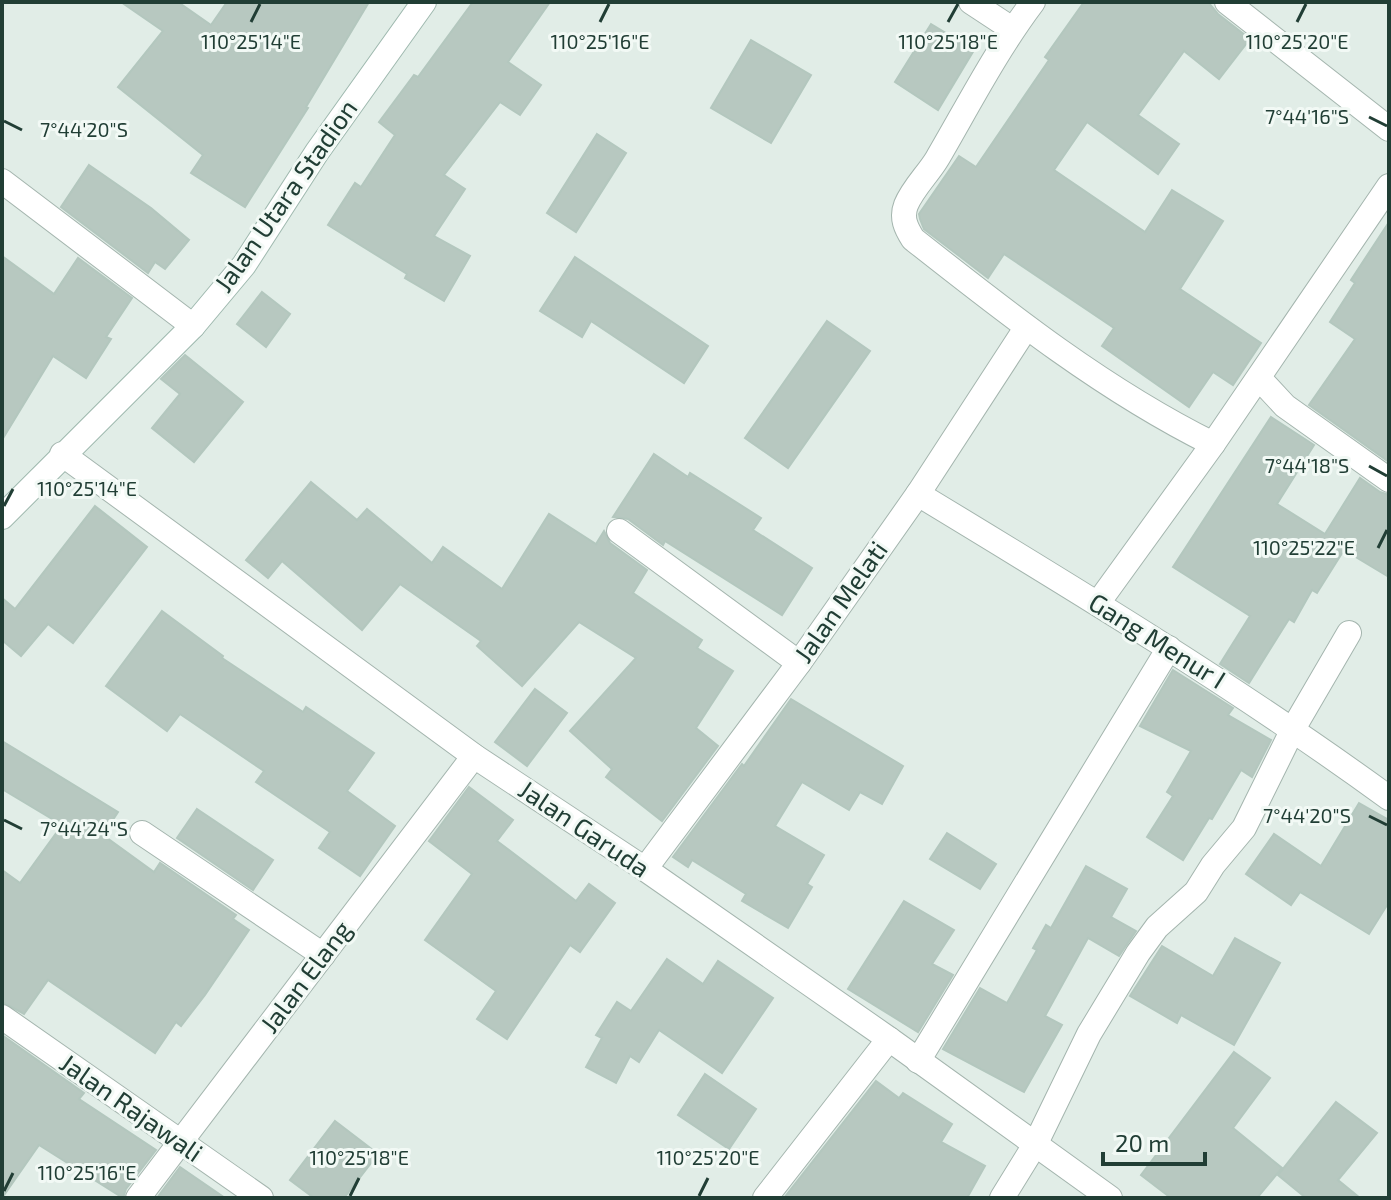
<svg xmlns="http://www.w3.org/2000/svg" width="1391" height="1200" font-family="'Exo 2',sans-serif">
<rect width="100%" height="100%" fill="#e1ede7"/>
<!-- building -->
<g fill="#b7c8c0" stroke="#b3c7be" stroke-width="2">
<polygon points="121,2 178,2 211,25 227,2 369,2 306,107 308,108 245,207 191,173 203,155 118,87 163,31"/>
<polygon points="473,2 550,2 508,62 541,85 520,115 500,102 444,175 465,189 434,236 470,256 444,301 405,278 407,274 328,225 355,183 361,187 395,135 379,122 414,75 418,77"/>
<polygon points="1084,2 1208,2 1218,14 1250,39 1219,79 1184,51 1138,115 1179,144 1158,174 1087,122 1054,170 1145,232 1172,190 1223,221 1180,289 1261,343 1233,385 1213,372 1189,407 1102,346 1114,328 1004,254 988,278 924,229 920,219 919,214 959,156 976,167 1049,60 1045,57"/>
<polygon points="931,24 974,50 938,110 895,82"/>
<polygon points="751,40 811,75 771,143 711,108"/>
<polygon points="597,134 626,153 576,232 547,213"/>
<polygon points="89,165 151,208 189,240 165,269 155,262 148,273 61,207"/>
<polygon points="1389,222 1389,462 1309,405 1355,339 1330,322 1355,283 1351,280"/>
<polygon points="2,256 54,294 78,258 132,298 106,337 111,339 86,378 53,356 2,440"/>
<polygon points="575,257 708,346 684,383 591,321 582,337 540,311"/>
<polygon points="262,292 290,314 266,347 237,324"/>
<polygon points="827,321 870,351 788,468 745,438"/>
<polygon points="185,355 243,402 194,462 152,428 180,394 161,379"/>
<polygon points="1271,417 1314,445 1277,504 1325,534 1360,478 1380,492 1389,495 1389,577 1344,550 1317,593 1312,590 1294,622 1289,619 1249,683 1220,664 1250,616 1173,567"/>
<polygon points="654,454 688,477 690,473 761,518 753,530 812,568 782,615 665,541 663,545 628,519 613,517"/>
<polygon points="311,482 357,520 367,509 432,563 443,547 502,589 549,514 596,544 604,531 610,543 647,570 633,593 702,640 697,648 733,671 696,728 718,746 662,821 606,777 612,769 570,731 636,658 579,622 522,686 477,646 481,641 400,584 362,630 282,561 268,578 246,560"/>
<polygon points="95,506 147,547 73,643 48,624 21,656 2,640 2,598 15,609"/>
<polygon points="162,611 223,656 222,658 303,712 306,707 374,753 347,791 395,826 360,876 319,848 330,832 256,782 264,771 180,714 167,731 106,686"/>
<polygon points="1173,670 1233,708 1228,715 1271,740 1252,777 1241,770 1212,819 1209,818 1183,860 1147,837 1173,796 1167,792 1191,751 1140,726"/>
<polygon points="535,689 567,713 527,766 495,742"/>
<polygon points="791,699 903,766 882,804 860,792 849,810 802,782 775,826 824,855 807,884 812,887 788,928 742,901 746,894 692,860 688,867 673,857 742,764 744,766"/>
<polygon points="2,741 118,812 103,835 154,872 160,863 236,915 233,919 249,930 205,995 181,1026 176,1022 155,1053 48,980 24,1014 2,1002 2,870 20,883 62,825 2,789"/>
<polygon points="469,787 513,820 497,841 576,901 589,884 615,903 580,952 570,945 507,1039 477,1019 496,991 425,940 472,874 429,841"/>
<polygon points="1359,803 1389,820 1389,902 1369,934 1300,892 1291,905 1246,874 1274,834 1321,866"/>
<polygon points="197,809 273,860 253,890 177,838"/>
<polygon points="947,833 996,864 980,889 930,859"/>
<polygon points="1086,866 1127,889 1111,917 1136,931 1119,956 1088,938 1045,1016 1062,1025 1024,1092 943,1049 980,988 1007,1003 1037,950 1033,948 1046,925 1051,928"/>
<polygon points="904,901 954,930 932,964 953,975 918,1032 848,989"/>
<polygon points="1235,938 1280,963 1234,1045 1181,1015 1177,1023 1130,996 1162,946 1213,976"/>
<polygon points="667,959 703,984 718,961 773,998 722,1073 659,1030 639,1062 630,1056 616,1083 586,1067 602,1038 596,1035 617,1002 631,1011"/>
<polygon points="2,1035 84,1093 79,1099 156,1150 126,1189 123,1198 39,1145 2,1198"/>
<polygon points="1234,1052 1270,1078 1233,1128 1282,1168 1257,1198 1171,1198 1141,1175"/>
<polygon points="705,1074 756,1109 729,1149 678,1115"/>
<polygon points="876,1081 899,1098 903,1093 952,1124 941,1142 985,1166 967,1198 784,1198"/>
<polygon points="1336,1102 1377,1133 1338,1180 1360,1198 1306,1198 1278,1175"/>
<polygon points="335,1121 378,1154 344,1198 314,1198 290,1180"/>
<polygon points="180,1167 225,1198 157,1198"/>
</g>
<g fill="none" stroke-linecap="round" stroke-linejoin="round">
<!-- street casing -->
<g stroke="#a4b5ae" stroke-width="26">
<g id="street">
<polyline points="971,2 1012,29"/>
<path d="M 1033,2 C 996,51 968,106 937,159 C 928,174 913,188 906,205 C 901,218 906,228 913,239 C 1008,314 1104,390 1213,444"/>
<polyline points="1227,2 1389,129"/>
<polyline points="2,181 193,326"/>
<polyline points="1259,378 1285,406 1389,480"/>
<polyline points="62,454 474,756 645,869 889,1039 1110,1198"/>
<path d="M 918,494 C 1078,591 1238,688 1389,798"/>
<polyline points="619,531 799,663"/>
<polyline points="1098,603 1213,444 1389,186"/>
<polyline points="142,833 323,955"/>
<polyline points="645,869 799,663 918,494 1026,328"/>
<polyline points="2,1017 261,1198"/>
<polyline points="918,1061 1169,648"/>
<polyline points="138,1198 474,756"/>
<polyline points="765,1198 889,1039"/>
<polyline points="1002,1198 1036,1143 1089,1034 1138,953 1157,927 1196,892 1213,865 1244,828 1293,729 1349,633"/>
</g>
</g>
<!-- secondary casing -->
<g stroke="#9fb9af" stroke-width="26">
<polyline id="secondary" points="2,517 193,326 244,265 317,152 424,2"/>
</g>
<!-- street -->
<use href="#street" stroke="#fff" stroke-width="24"/>
<!-- secondary -->
<use href="#secondary" stroke="#fff" stroke-width="24"/>
</g>
<!-- ticks -->
<path fill="none" stroke="#213e35" stroke-width="3" d="M 251,22 L 260,4M 600,22 L 609,4M 948,22 L 958,4M 1297,22 L 1306,4M 1369,117 L 1387,126M 4,121 L 22,130M 1369,466 L 1387,476M 4,506 L 13,489M 1378,548 L 1387,530M 1369,816 L 1387,825M 4,820 L 22,829M 4,1191 L 13,1173M 350,1196 L 359,1178M 699,1196 L 708,1178"/>
<g text-anchor="middle" stroke-width="6" stroke-linejoin="round" paint-order="stroke">
<!-- street labels -->
<g font-size="26" fill="#213e35" stroke="#f2f9f5">
<text transform="translate(286 196) rotate(-55)" y="9">Jalan Utara Stadion</text>
<text transform="translate(841 602) rotate(-55)" y="9">Jalan Melati</text>
<text transform="translate(1157 641) rotate(32)" y="9">Gang Menur I</text>
<text transform="translate(584 829) rotate(34)" y="9">Jalan Garuda</text>
<text transform="translate(306 977) rotate(-53)" y="9">Jalan Elang</text>
<text transform="translate(131 1108) rotate(35)" y="9">Jalan Rajawali</text>
</g>
</g>
<g font-size="20" text-anchor="middle" fill="#213e35" stroke="#f2f9f5" stroke-width="6" stroke-linejoin="round" paint-order="stroke">
<text x="251" y="49">110°25'14"E</text>
<text x="600" y="49">110°25'16"E</text>
<text x="948" y="49">110°25'18"E</text>
<text x="1297" y="49">110°25'20"E</text>
<text x="1307" y="124">7°44'16"S</text>
<text x="84" y="137">7°44'20"S</text>
<text x="1307" y="473">7°44'18"S</text>
<text x="87" y="496">110°25'14"E</text>
<text x="1304" y="555">110°25'22"E</text>
<text x="1307" y="823">7°44'20"S</text>
<text x="84" y="836">7°44'24"S</text>
<text x="359" y="1165">110°25'18"E</text>
<text x="708" y="1165">110°25'20"E</text>
<text x="87" y="1180">110°25'16"E</text>
</g>
<!-- border -->
<rect width="1391" height="1200" fill="none" stroke="#213e35" stroke-width="8"/>
<!-- scale -->
<path d="M1103 1152v12h102v-12" fill="none" stroke="#213e35" stroke-width="4"/>
<text x="1115" y="1152" font-size="24" fill="#213e35" stroke="#f2f9f5" stroke-width="6" paint-order="stroke">20 m</text>
</svg>
